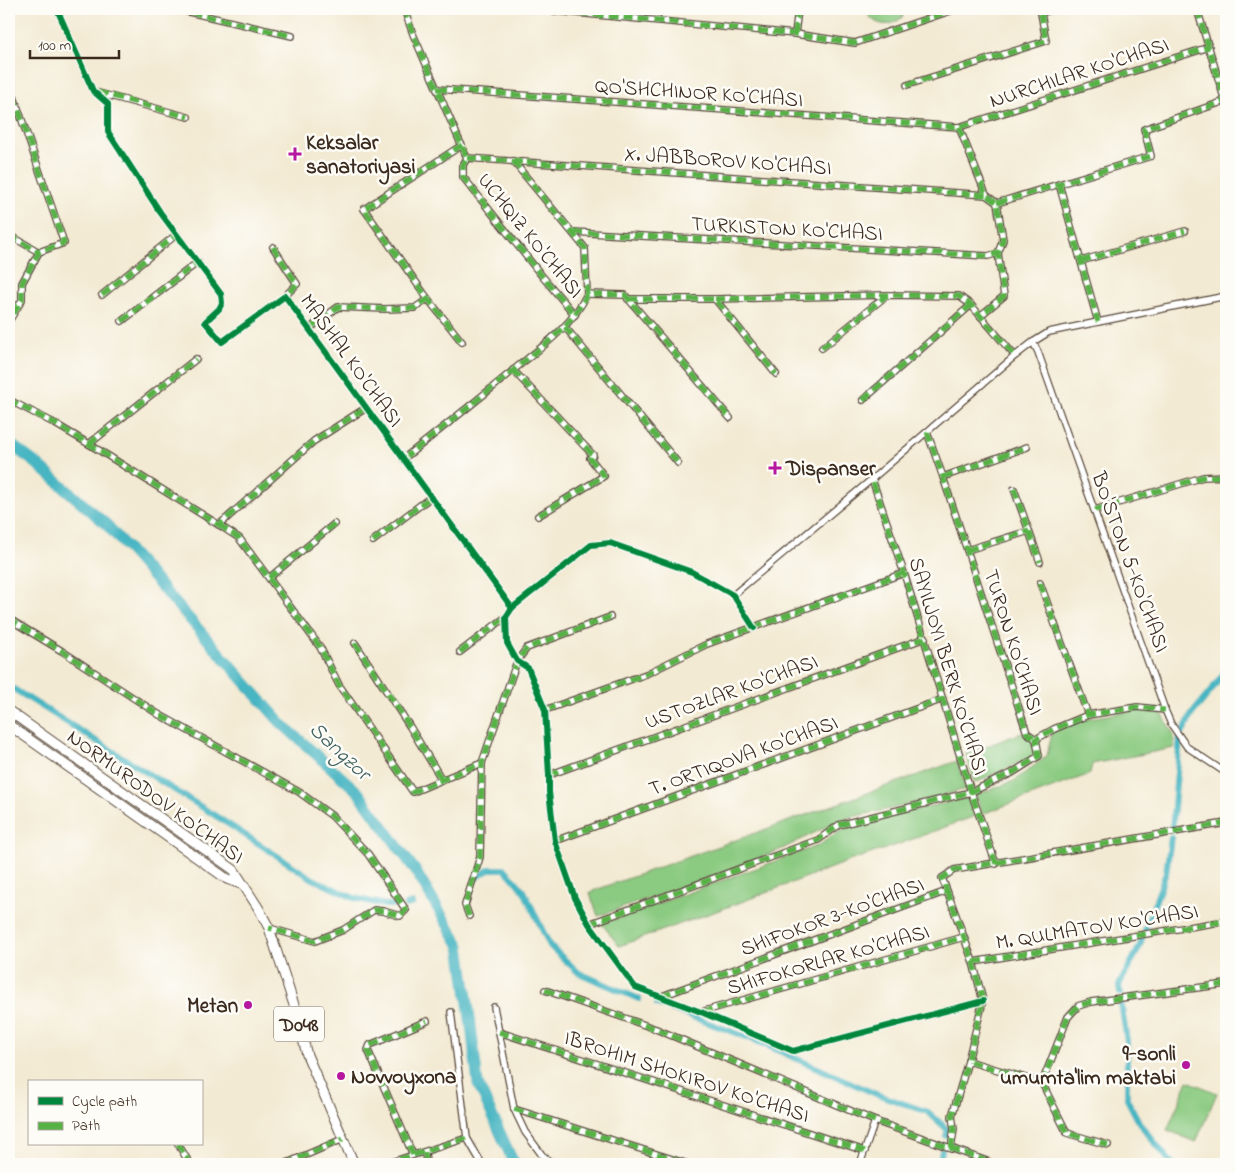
<svg xmlns="http://www.w3.org/2000/svg" width="1235" height="1173" font-family="'Indie Flower',sans-serif">
<rect width="100%" height="100%" fill="#fdfcf7"/>
<filter id="ink" filterUnits="userSpaceOnUse"><feTurbulence type="fractalNoise" baseFrequency=".02" numOctaves="2"/><feDisplacementMap in="SourceGraphic" scale="10" xChannelSelector="R" yChannelSelector="G"/><feConvolveMatrix kernelMatrix="1 2 1 2 8 2 1 2 1" color-interpolation-filters="sRGB"/></filter>
<filter id="wash" filterUnits="userSpaceOnUse"><feTurbulence type="fractalNoise" baseFrequency=".0096" numOctaves="4" result="noise"/><feDisplacementMap in="SourceGraphic" scale="20" xChannelSelector="R" yChannelSelector="G"/><feGaussianBlur stdDeviation="1.12" result="paint"/><feColorMatrix in="noise" values="0 0 0 0 0 0 0 0 0 0 0 0 0 0 0 0 0 1.4 0 .05"/><feComposite in="paint" operator="in"/></filter>
<g filter="url(#wash)">
<rect width="100%" height="100%" fill="#f3ead3"/>
<!-- green -->
<g fill="#8bca81" stroke="#637a50">
<path d="M 865,9 L 907,9 C 898,30 873,29 865,9 Z"/>
<polygon points="1139,710 1156,711 1163,715 1174,736 1174,748 1092,764 1090,774 982,814 976,795 1014,781 1047,756 1052,732 1089,718"/>
<polygon points="1021,733 1031,738 1036,755 975,783 966,754"/>
<polygon points="957,761 966,789 899,807 842,819 782,849 697,882 598,916 591,897 590,892"/>
<polygon points="968,798 975,816 894,846 849,861 736,904 619,946 602,924 820,845 831,836 851,826 914,810"/>
<polygon points="1188,1081 1217,1093 1196,1142 1167,1130"/>
</g>
<g fill="none" stroke-linecap="round" stroke-linejoin="round">
<!-- canal -->
<g stroke="#47b5c2" stroke-width="6">
<polyline points="9,686 211,813 313,879 354,898 386,905 395,905"/>
<polyline points="1183,732 1192,714 1210,692 1226,670"/>
<polyline points="1172,830 1180,738"/>
<polyline points="476,878 490,869 505,869 524,891 550,946 579,973 639,999"/>
<polyline points="406,905 413,903"/>
<polyline points="1145,929 1166,873 1171,838"/>
<polyline points="1120,993 1119,985 1139,948 1142,940"/>
<polyline points="1121,1003 1127,1041 1127,1099 1140,1124 1168,1159 1173,1164"/>
<polyline points="657,1004 752,1039 876,1094 928,1112 948,1130 946,1136"/>
<polyline points="939,1164 942,1151"/>
</g>
<!-- river -->
<polyline stroke="#47b5c2" stroke-width="11" points="9,443 37,464 107,525 281,723 358,792 415,870 460,946 471,1025 478,1084 512,1159 516,1164"/>
</g>
</g>
<g filter="url(#ink)">
<g fill="none" stroke-linecap="round" stroke-linejoin="round">
<!-- minor casing -->
<g stroke="#574739" stroke-width="8">
<g id="minor">
<polyline points="57,9 93,91 108,104 108,132 160,212 221,294 222,303 219,309 205,322 222,342 285,296 512,608"/>
<polyline points="176,9 292,36"/>
<polyline points="404,9 413,34 467,158 463,165 463,177 542,276 575,315"/>
<polyline points="534,9 795,34 855,43 956,9"/>
<polyline points="1039,9 1041,13 1054,9"/>
<polyline points="795,34 798,9"/>
<polyline points="9,82 64,243 39,252 22,283 22,300 9,321"/>
<polyline points="907,85 1046,41 1041,13"/>
<polyline points="437,89 959,127 1209,47"/>
<polyline points="95,92 188,117"/>
<polyline points="959,127 986,195 997,203 1003,240 998,253 1004,296 980,316"/>
<polyline points="462,145 364,209 428,299 462,342"/>
<polyline points="467,158 986,195"/>
<polyline points="513,161 585,248 587,294 625,295 730,418"/>
<polyline points="1059,184 1098,322"/>
<polyline points="997,203 1151,156 1144,129 1225,101 1197,9"/>
<polyline points="573,232 988,256 998,253"/>
<polyline points="9,235 39,252"/>
<polyline points="273,247 297,284 285,296"/>
<polyline points="1081,261 1185,231"/>
<polyline points="102,295 177,234"/>
<polyline points="628,299 715,299 776,374"/>
<polyline points="715,299 887,295"/>
<polyline points="122,321 198,262"/>
<polyline points="565,327 678,463"/>
<polyline points="309,329 338,307 385,309 415,308 428,299"/>
<polyline points="1033,342 1038,352 1165,710 1171,724 1187,747 1226,773"/>
<polyline points="822,348 887,295 959,296 971,305 1015,356"/>
<polyline points="513,370 593,455 590,458 604,476 538,516"/>
<polyline points="9,400 52,422 89,444 219,525 314,441 366,408"/>
<polyline points="863,400 971,305"/>
<polyline points="927,432 943,477 1027,733 1036,739"/>
<polyline points="89,444 196,359"/>
<path d="M 403,459 C 441,429 479,399 516,368 C 543,346 572,326 587,294"/>
<polyline points="943,477 1027,447"/>
<polyline points="1014,489 1040,562"/>
<polyline points="1095,510 1203,477 1226,476"/>
<polyline points="219,525 239,538 320,647 339,685 413,792 482,763"/>
<polyline points="373,541 431,497"/>
<polyline points="967,550 1029,531"/>
<polyline points="269,578 334,524"/>
<polyline points="1040,583 1088,715"/>
<polyline points="733,595 872,479 1015,356 1033,342 1049,332 1226,296"/>
<polyline points="9,619 62,651 158,714 299,792 332,816 368,854 406,910 400,916 383,911 374,910 343,930 315,941 269,928"/>
<polyline points="754,628 733,595 692,572 610,543 591,545 512,608 506,617 507,643 517,661 528,668 545,710 549,775 549,792 555,841 575,898 589,924 635,987 701,1012 793,1051 983,1001"/>
<polyline points="355,643 410,727 442,780"/>
<polyline points="460,652 506,617"/>
<polyline points="545,710 646,674 707,644 904,573"/>
<polyline points="549,775 925,638"/>
<polyline points="555,841 943,699"/>
<polyline points="996,864 971,792 1012,773 1039,756 1036,739 1054,729 1088,715 1137,707 1165,710"/>
<polyline points="947,891 973,962 983,1001 968,1061 1042,1083 1068,1017 1078,1006 1091,1002 1226,984"/>
<polyline points="469,916 465,905 480,857 482,763 517,661 527,648 610,617"/>
<polyline points="589,924 818,840 839,825 971,792 904,573 872,479"/>
<polyline points="973,962 1226,921"/>
<polyline points="545,990 656,1029 875,1121 995,1164"/>
<polyline points="662,996 947,891 942,878 954,870 1226,823"/>
<polyline points="494,1007 514,1109 525,1132 542,1155 553,1164"/>
<polyline points="451,1012 467,1138 482,1164"/>
<polyline points="701,1012 964,937"/>
<polyline points="499,1032 865,1151"/>
<polyline points="1042,1083 1067,1133 1108,1145"/>
<polyline points="514,1109 688,1164"/>
<polyline points="178,1144 190,1164"/>
<polyline points="951,1149 954,1129 952,1116 968,1061"/>
<polyline points="425,1152 426,1164"/>
<polyline points="413,1155 368,1050 370,1045 427,1021"/>
<polyline points="285,1164 343,1139"/>
<polyline points="385,1164 467,1138"/>
<polyline points="860,1164 875,1121"/>
</g>
</g>
<!-- primary casing -->
<g stroke="#574739" stroke-width="11">
<g id="primary">
<polyline points="9,711 234,870 259,909 269,928 295,1008 307,1055 354,1164"/>
<polyline points="9,725 227,879 244,885"/>
</g>
</g>
<!-- minor -->
<use href="#minor" stroke="#fff" stroke-width="5.5"/>
<!-- primary -->
<use href="#primary" stroke="#fff" stroke-width="9"/>
<!-- quiet -->
<g stroke="#57b245" stroke-width="5" stroke-dasharray="10 5" stroke-linecap="butt">
<polyline points="176,9 292,36"/>
<polyline points="404,9 413,34 467,158 463,165 463,177 542,276 575,315"/>
<polyline points="534,9 795,34 855,43 956,9"/>
<polyline points="1039,9 1041,13 1054,9"/>
<polyline points="795,34 798,9"/>
<polyline points="9,82 64,243 39,252 22,283 22,300 9,321"/>
<polyline points="907,85 1046,41 1041,13"/>
<polyline points="437,89 959,127 1209,47"/>
<polyline points="98,92 188,117"/>
<polyline points="959,127 986,195 997,203 1003,240 998,253 1004,296 980,316"/>
<polyline points="462,145 364,209 428,299 462,342"/>
<polyline points="467,158 986,195"/>
<polyline points="513,161 585,248 587,294 625,295 730,418"/>
<polyline points="1059,184 1098,322"/>
<polyline points="997,203 1151,156 1144,129 1225,101 1197,9"/>
<polyline points="573,232 988,256 998,253"/>
<polyline points="9,235 39,252"/>
<polyline points="273,247 297,284 285,296"/>
<polyline points="1081,261 1185,231"/>
<polyline points="102,295 177,234"/>
<polyline points="628,299 715,299 776,374"/>
<polyline points="715,299 887,295"/>
<polyline points="122,321 198,262"/>
<polyline points="565,327 678,463"/>
<polyline points="309,329 338,307 385,309 415,308 428,299"/>
<polyline points="822,348 887,295 959,296 971,305 1015,356"/>
<polyline points="513,370 593,455 590,458 604,476 538,516"/>
<polyline points="9,400 52,422 89,444 219,525 314,441 366,408"/>
<polyline points="863,400 971,305"/>
<polyline points="927,432 943,477 1027,733 1036,739"/>
<polyline points="89,444 196,359"/>
<path d="M 403,459 C 441,429 479,399 516,368 C 543,346 572,326 587,294"/>
<polyline points="943,477 1027,447"/>
<polyline points="1014,489 1040,562"/>
<polyline points="1095,510 1203,477 1226,476"/>
<polyline points="219,525 239,538 320,647 339,685 413,792 482,763"/>
<polyline points="373,541 431,497"/>
<polyline points="967,550 1029,531"/>
<polyline points="269,578 334,524"/>
<polyline points="1040,583 1088,715"/>
<polyline points="9,619 62,651 158,714 299,792 332,816 368,854 406,910 400,916 383,911 374,910 343,930 315,941 269,928"/>
<polyline points="355,643 410,727 442,780"/>
<polyline points="460,652 506,617"/>
<polyline points="545,710 646,674 707,644 904,573"/>
<polyline points="549,775 925,638"/>
<polyline points="555,841 943,699"/>
<polyline points="996,864 971,792 1012,773 1039,756 1036,739 1054,729 1088,715 1137,707 1165,710"/>
<polyline points="947,891 973,962 983,1001 968,1061 1042,1083 1068,1017 1078,1006 1091,1002 1226,984"/>
<polyline points="469,916 465,905 480,857 482,763 517,661 527,648 610,617"/>
<polyline points="589,924 818,840 839,825 971,792 904,573 872,479"/>
<polyline points="973,962 1226,921"/>
<polyline points="545,990 656,1029 875,1121 995,1164"/>
<polyline points="662,996 947,891 942,878 954,870 1226,823"/>
<polyline points="702,1012 964,937"/>
<polyline points="499,1032 865,1151"/>
<polyline points="1042,1083 1067,1133 1108,1145"/>
<polyline points="514,1109 688,1164"/>
<polyline points="178,1144 190,1164"/>
<polyline points="951,1149 954,1129 952,1116 968,1061"/>
<polyline points="425,1152 426,1164"/>
<polyline points="413,1155 368,1050 370,1045 427,1021"/>
<polyline points="285,1164 343,1139"/>
<polyline points="385,1164 467,1138"/>
</g>
<!-- cycleway casing -->
<g stroke="#fdfcf7" stroke-width="9">
<g id="cycleway">
<polyline points="57,9 93,91 108,104 108,132 160,212 221,294 222,303 219,309 205,322 222,342 285,296 512,608"/>
<polyline points="754,628 733,595 692,572 610,543 591,545 512,608 506,617 507,643 517,661 528,668 545,710 549,775 549,792 555,841 575,898 589,924 635,987 701,1012 793,1051 983,1001"/>
</g>
</g>
<!-- cycleway -->
<use href="#cycleway" stroke="#00873e" stroke-width="6"/>
</g>
</g>
<!-- markers -->
<g fill="#b5179e" stroke="#fdfcf7" stroke-width="2">
<path d="M292.5 146.5h5v5h5v5h-5v5h-5v-5h-5v-5h5z"/>
<path d="M772.5 460.5h5v5h5v5h-5v5h-5v-5h-5v-5h5z"/>
<circle cx="248" cy="1005" r="5"/>
<circle cx="1186" cy="1065" r="5"/>
<circle cx="341" cy="1076" r="5"/>
</g>
<g text-anchor="middle" stroke-width="5" stroke-linejoin="round" paint-order="stroke">
<!-- shield labels -->
<rect fill="#fdfcf7" stroke="#75695f" stroke-width="1" x="274" y="1006.5" width="50" height="35" rx="4"/>
<g font-size="20" font-weight="bold" fill="#3b2a1e">
<text x="299" y="1031">D048</text>
</g>
<!-- street labels -->
<g font-size="21" fill="#3b2a1e" stroke="#fdfcf7">
<text transform="translate(1079 72) rotate(-18)" y="7">NURCHILAR KO'CHASI</text>
<text transform="translate(699 92) rotate(4)" y="7">QO'SHCHINOR KO'CHASI</text>
<text transform="translate(728 160) rotate(4)" y="7">X. JABBOROV KO'CHASI</text>
<text transform="translate(787 228) rotate(3)" y="7">TURKISTON KO'CHASI</text>
<text transform="translate(531 235) rotate(51)" y="7">UCHQIZ KO'CHASI</text>
<text transform="translate(352 360) rotate(54)" y="7">MASHAL KO'CHASI</text>
<text transform="translate(1131 562) rotate(70)" y="7">BO'STON 5-KO'CHASI</text>
<text transform="translate(1014 642) rotate(72)" y="7">TURON KO'CHASI</text>
<text transform="translate(949 666) rotate(73)" y="7">SAYILJOYI BERK KO'CHASI</text>
<text transform="translate(731 691) rotate(-20)" y="7">USTOZLAR KO'CHASI</text>
<text transform="translate(743 755) rotate(-20)" y="7">T. ORTIQOVA KO'CHASI</text>
<text transform="translate(156 796) rotate(36)" y="7">NORMURODOV KO'CHASI</text>
<text transform="translate(832 916) rotate(-20)" y="7">SHIFOKOR 3-KO'CHASI</text>
<text transform="translate(1097 926) rotate(-9)" y="7">M. QULMATOV KO'CHASI</text>
<text transform="translate(828 959) rotate(-16)" y="7">SHIFOKORLAR KO'CHASI</text>
<text transform="translate(687 1076) rotate(18)" y="7">IBROHIM SHOKIROV KO'CHASI</text>
</g>
<!-- poi labels -->
<g font-size="21" font-weight="bold" fill="#3b2a1e" stroke="#fdfcf7" text-anchor="start">
<text x="306" y="149">Keksalar<tspan x="306" dy="24">sanatoriyasi</tspan></text>
<text x="786" y="475">Dispanser</text>
<text x="238" y="1012" text-anchor="end">Metan</text>
<text x="1176" y="1060" text-anchor="end">9-sonli<tspan x="1176" dy="24">umumta'lim maktabi</tspan></text>
<text x="351" y="1083">Novvoyxona</text>
</g>
<!-- water labels -->
<g font-size="22" font-style="italic" fill="#406260" stroke="#fdfcf7">
<text transform="translate(341 750) rotate(43)" y="8">Sangzor</text>
</g>
</g>
<!-- margin -->
<rect width="1235" height="1173" fill="none" stroke="#fdfcf7" stroke-width="30"/>
<!-- legend -->
<rect x="28" y="1080" width="175" height="65" fill="#fdfcf7" stroke="#afa8a0"/>
<rect x="38" y="1097" width="25" height="8" fill="#00873e" stroke="#afa8a0"/>
<text x="72" y="1106" font-size="15" fill="#3b2a1e">Cycle path</text>
<rect x="38" y="1122" width="25" height="8" fill="#57b245" stroke="#afa8a0"/>
<text x="72" y="1130" font-size="15" fill="#3b2a1e">Path</text>
<!-- scale -->
<path d="M30 50v8h89v-8" fill="none" stroke="#3b2a1e" stroke-width="2.5"/>
<text x="38" y="50" font-size="15" fill="#3b2a1e" stroke="#fdfcf7" stroke-width="4" paint-order="stroke">100 m</text>
</svg>
